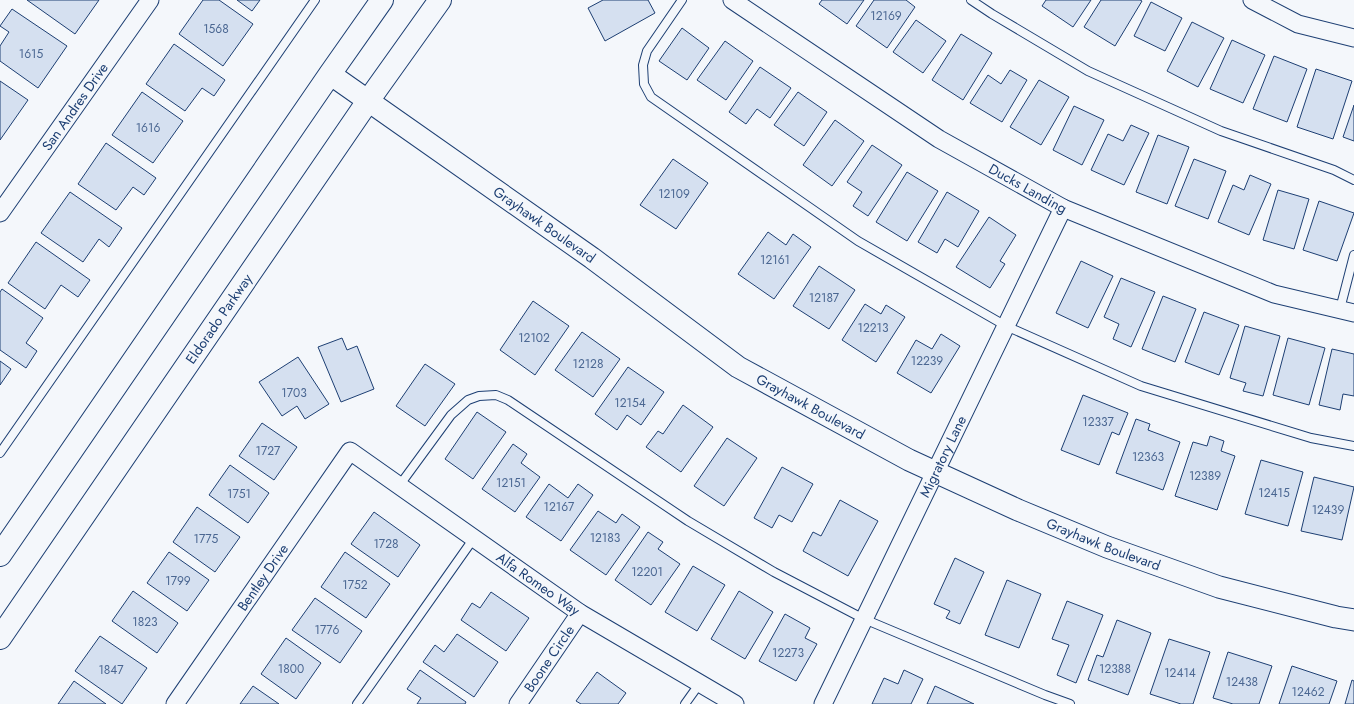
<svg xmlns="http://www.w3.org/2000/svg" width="1354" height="704" font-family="Jost,sans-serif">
<rect width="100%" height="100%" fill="#f4f7fb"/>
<!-- building -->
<g fill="#d5e0f0" stroke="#1d3f73">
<polygon points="27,0 99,0 75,34"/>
<polygon points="203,0 219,0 253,24 223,66 179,34"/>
<polygon points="237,0 260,0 252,11"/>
<polygon points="603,0 648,0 655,13 605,41 588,8"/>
<polygon points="822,0 864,0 847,24 819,4"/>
<polygon points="874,0 906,0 915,7 887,48 856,26"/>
<polygon points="1046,0 1091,0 1073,27 1042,6"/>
<polygon points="1101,0 1140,0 1142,1 1115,46 1084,27"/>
<polygon points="1151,2 1182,18 1165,51 1134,36"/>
<polygon points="12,9 67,46 38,88 0,61 0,46 9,32 0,26"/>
<polygon points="916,20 946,41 923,73 893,52"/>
<polygon points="1192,22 1224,38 1198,87 1167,71"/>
<polygon points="682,28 709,48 687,80 659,61"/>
<polygon points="961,34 992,53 963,100 932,80"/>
<polygon points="1232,40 1265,55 1243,103 1210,89"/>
<polygon points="725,41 753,61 726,100 697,80"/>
<polygon points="174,44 225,80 214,96 202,88 185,111 146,84"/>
<polygon points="1274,56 1307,69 1287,122 1253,109"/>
<polygon points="760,67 791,88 770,118 757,109 746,124 729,112"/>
<polygon points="1316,69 1352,81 1333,139 1297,127"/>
<polygon points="1010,70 1027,80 1002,122 970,103 988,75 1001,84"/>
<polygon points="1039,80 1069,97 1041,145 1010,127"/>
<polygon points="0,81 28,100 0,140"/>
<polygon points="142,92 183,121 153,163 112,135"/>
<polygon points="798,92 827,112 804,146 774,125"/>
<polygon points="1354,105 1354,141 1343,137"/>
<polygon points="1074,106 1104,120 1082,165 1053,150"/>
<polygon points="835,120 864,141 832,186 803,165"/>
<polygon points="1131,125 1149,133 1124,185 1091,170 1108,134 1123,141"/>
<polygon points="1158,135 1189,147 1167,204 1136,192"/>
<polygon points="106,143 156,178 144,195 133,187 116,210 78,184"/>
<polygon points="872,145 902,165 868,216 853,206 862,192 847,182"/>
<polygon points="673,159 708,183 676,229 640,205"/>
<polygon points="1194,159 1226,171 1208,219 1175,206"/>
<polygon points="907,172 938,191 907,241 876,222"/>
<polygon points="1250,175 1271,184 1249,235 1218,222 1233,185 1244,190"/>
<polygon points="1278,190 1309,199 1294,249 1263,240"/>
<polygon points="70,192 122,228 109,247 99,239 83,262 41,233"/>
<polygon points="947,192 979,211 958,247 945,239 937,253 918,242"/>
<polygon points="1319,201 1354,213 1337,261 1303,250"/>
<polygon points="989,217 1016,235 1000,261 1005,264 990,288 956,267"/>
<polygon points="768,232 786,245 793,234 811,247 774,299 738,274"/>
<polygon points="36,242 90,280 78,297 61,285 45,309 8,283"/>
<polygon points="1081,261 1113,276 1088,328 1056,313"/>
<polygon points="819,266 855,290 829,329 793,306"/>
<polygon points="1121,278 1155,292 1131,347 1113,339 1119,324 1104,317"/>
<polygon points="2,289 43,318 26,343 37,351 26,368 0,350 0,292"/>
<polygon points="1163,296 1196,309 1175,362 1142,349"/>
<polygon points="533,301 569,326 535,375 500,350"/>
<polygon points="865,304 881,314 886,305 905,317 876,362 842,340"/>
<polygon points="1204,312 1239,325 1219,375 1185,362"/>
<polygon points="1245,326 1280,336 1263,396 1243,391 1246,383 1230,378"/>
<polygon points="582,332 620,359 593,397 555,370"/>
<polygon points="941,334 960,346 931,393 897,373 916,340 932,349"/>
<polygon points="342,338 347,350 357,346 374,389 341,402 318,347"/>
<polygon points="1288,338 1325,348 1309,405 1273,395"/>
<polygon points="1332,349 1354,354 1354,396 1343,394 1340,410 1319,405"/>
<polygon points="298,357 329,404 305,419 297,406 282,416 259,382"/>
<polygon points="0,361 11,369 0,385"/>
<polygon points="425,364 455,384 425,426 396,406"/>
<polygon points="628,367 664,392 641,425 627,415 617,430 595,414"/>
<polygon points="1083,395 1128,413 1119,435 1112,432 1099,465 1061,450"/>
<polygon points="683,405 713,427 681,472 646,447 658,431 663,434"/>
<polygon points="477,412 506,432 473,479 445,459"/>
<polygon points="1136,419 1150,424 1148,430 1180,442 1163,490 1116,473"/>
<polygon points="262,423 297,447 274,480 239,456"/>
<polygon points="1210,436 1224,441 1221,451 1235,456 1217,510 1175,496 1193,442 1207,446"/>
<polygon points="727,438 757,458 724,506 694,486"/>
<polygon points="513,444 527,454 521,463 540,477 515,512 482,489"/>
<polygon points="1261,460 1303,472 1288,526 1245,514"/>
<polygon points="230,465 269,493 248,523 209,495"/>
<polygon points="782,467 813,484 792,522 779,515 772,528 754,518"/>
<polygon points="1314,477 1354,487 1342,540 1301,531"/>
<polygon points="549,484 568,498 578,484 593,495 561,541 526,517"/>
<polygon points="840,500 878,521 848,576 803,551 813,532 821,536"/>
<polygon points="197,507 240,537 215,572 173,542"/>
<polygon points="598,511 616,523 622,514 640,527 606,575 570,550"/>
<polygon points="374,512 420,545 398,577 351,544"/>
<polygon points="648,532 663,542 658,549 680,564 651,605 615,580"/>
<polygon points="169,552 209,580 187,611 147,583"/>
<polygon points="345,552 390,584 366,618 321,587"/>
<polygon points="955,558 984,572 960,624 946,618 950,611 934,604"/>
<polygon points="693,566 725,585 697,631 665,612"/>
<polygon points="1007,580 1041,594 1019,648 985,635"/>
<polygon points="133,591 178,623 157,653 112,621"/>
<polygon points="739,591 773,612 745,659 711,639"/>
<polygon points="491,592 529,618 506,651 461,620 472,603 480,608"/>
<polygon points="315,598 362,631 340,663 292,630"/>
<polygon points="1067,601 1103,615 1076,683 1057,675 1069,645 1052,639"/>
<polygon points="785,614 810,628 805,638 817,644 796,681 759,661"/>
<polygon points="1117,620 1151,633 1128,695 1088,680 1097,655 1103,657"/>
<polygon points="457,634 498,662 474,697 423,662 435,645 444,652"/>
<polygon points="100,636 147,668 122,704 75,671"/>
<polygon points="286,638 321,663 296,699 261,674"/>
<polygon points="1169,639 1210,652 1193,704 1181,704 1150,694"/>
<polygon points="1228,652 1272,666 1259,704 1233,704 1213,698"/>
<polygon points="1292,666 1337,681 1329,704 1279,704"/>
<polygon points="420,670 466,702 465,704 417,704 421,698 407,689"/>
<polygon points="904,670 923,679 911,704 872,704 884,678 898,684"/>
<polygon points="597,672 626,693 618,704 581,704 576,701"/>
<polygon points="1352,680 1354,681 1354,704 1345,704"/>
<polygon points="74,681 106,704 58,704"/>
<polygon points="253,686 279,704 240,704"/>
<polygon points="935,686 974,704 927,704"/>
</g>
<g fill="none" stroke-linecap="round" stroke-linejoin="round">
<!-- service casing -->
<g stroke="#1d3f73" stroke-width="10">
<g id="service">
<polyline points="682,0 647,51 643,65 644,84 651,97 858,241 1006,326 1141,386 1311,438 1354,446"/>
<polyline points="971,0 992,14 1088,71 1221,131 1334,170 1354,180"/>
<polyline points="1340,309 1354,255"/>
<polyline points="0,453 315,0"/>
<polyline points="399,486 451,415 468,400 479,396 496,395 508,400 688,521 774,572 864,619 1045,695 1070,704"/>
<polyline points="357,704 474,538"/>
<polyline points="685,704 700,683"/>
</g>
</g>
<!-- minor casing -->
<g stroke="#1d3f73" stroke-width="19">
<g id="minor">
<path id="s1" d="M 732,0 L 939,139 L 1063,208 L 1274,294 L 1354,313"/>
<polyline points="1252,0 1298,24 1354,38"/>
<path id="s2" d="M 0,213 L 150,0"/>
<path id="s3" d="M 175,704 L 350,451 L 580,613 L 735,704"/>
<path id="s4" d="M 518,704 L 580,613"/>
<path id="s5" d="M 823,704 L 1063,208"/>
</g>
</g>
<!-- tertiary casing -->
<g stroke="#1d3f73" stroke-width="23">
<g id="tertiary">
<path id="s6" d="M 330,74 L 592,258 L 738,367 L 909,460 L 1018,510 L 1107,547 L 1219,587 L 1336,617 L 1354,620"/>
</g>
</g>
<!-- primary casing -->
<g stroke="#1d3f73" stroke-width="24">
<g id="primary">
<polyline points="0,555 330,74 382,0"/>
<path id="s7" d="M 0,638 L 368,101 L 440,0"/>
</g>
</g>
<!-- service -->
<use href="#service" stroke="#f4f7fb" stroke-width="8"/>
<!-- minor -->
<use href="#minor" stroke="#f4f7fb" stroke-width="17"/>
<!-- tertiary -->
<use href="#tertiary" stroke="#f4f7fb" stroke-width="21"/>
<!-- primary -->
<use href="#primary" stroke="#f4f7fb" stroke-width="22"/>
</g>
<g text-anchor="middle" stroke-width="3" stroke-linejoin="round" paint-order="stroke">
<!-- number labels -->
<g font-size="12" fill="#4b6792">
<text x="886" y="20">12169</text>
<text x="216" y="33">1568</text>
<text x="31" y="58">1615</text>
<text x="148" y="132">1616</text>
<text x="674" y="198">12109</text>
<text x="775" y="264">12161</text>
<text x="824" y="302">12187</text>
<text x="873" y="332">12213</text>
<text x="534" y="342">12102</text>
<text x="927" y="365">12239</text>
<text x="588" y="368">12128</text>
<text x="294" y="397">1703</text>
<text x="630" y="407">12154</text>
<text x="1098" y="426">12337</text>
<text x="268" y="455">1727</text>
<text x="1148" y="461">12363</text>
<text x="1205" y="480">12389</text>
<text x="511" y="487">12151</text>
<text x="1274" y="497">12415</text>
<text x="239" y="498">1751</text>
<text x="559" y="511">12167</text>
<text x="1328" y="514">12439</text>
<text x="605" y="542">12183</text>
<text x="206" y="543">1775</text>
<text x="386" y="548">1728</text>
<text x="647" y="576">12201</text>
<text x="178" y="585">1799</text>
<text x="355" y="589">1752</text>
<text x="145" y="626">1823</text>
<text x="327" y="634">1776</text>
<text x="788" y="657">12273</text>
<text x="291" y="673">1800</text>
<text x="1115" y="673">12388</text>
<text x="111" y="674">1847</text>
<text x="1180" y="677">12414</text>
<text x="1242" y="686">12438</text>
<text x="1308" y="696">12462</text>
</g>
<!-- street labels -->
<g font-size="14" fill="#1d3f73" stroke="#f4f7fb">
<text dy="5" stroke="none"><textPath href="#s2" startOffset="130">San Andres Drive</textPath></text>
<text dy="5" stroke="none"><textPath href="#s1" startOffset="351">Ducks Landing</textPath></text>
<text dy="5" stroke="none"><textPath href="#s6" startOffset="262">Grayhawk Boulevard</textPath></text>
<text dy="5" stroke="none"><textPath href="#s7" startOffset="387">Eldorado Parkway</textPath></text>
<text dy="5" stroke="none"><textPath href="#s6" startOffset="585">Grayhawk Boulevard</textPath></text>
<text dy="5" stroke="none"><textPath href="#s5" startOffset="275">Migratory Lane</textPath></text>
<text dy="5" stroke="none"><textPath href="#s6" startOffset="909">Grayhawk Boulevard</textPath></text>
<text dy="5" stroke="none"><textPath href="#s3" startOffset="154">Bentley Drive</textPath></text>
<text dy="5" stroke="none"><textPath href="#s3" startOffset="538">Alfa Romeo Way</textPath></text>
<text dy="5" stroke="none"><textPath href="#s4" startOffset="55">Boone Circle</textPath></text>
</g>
</g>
</svg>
